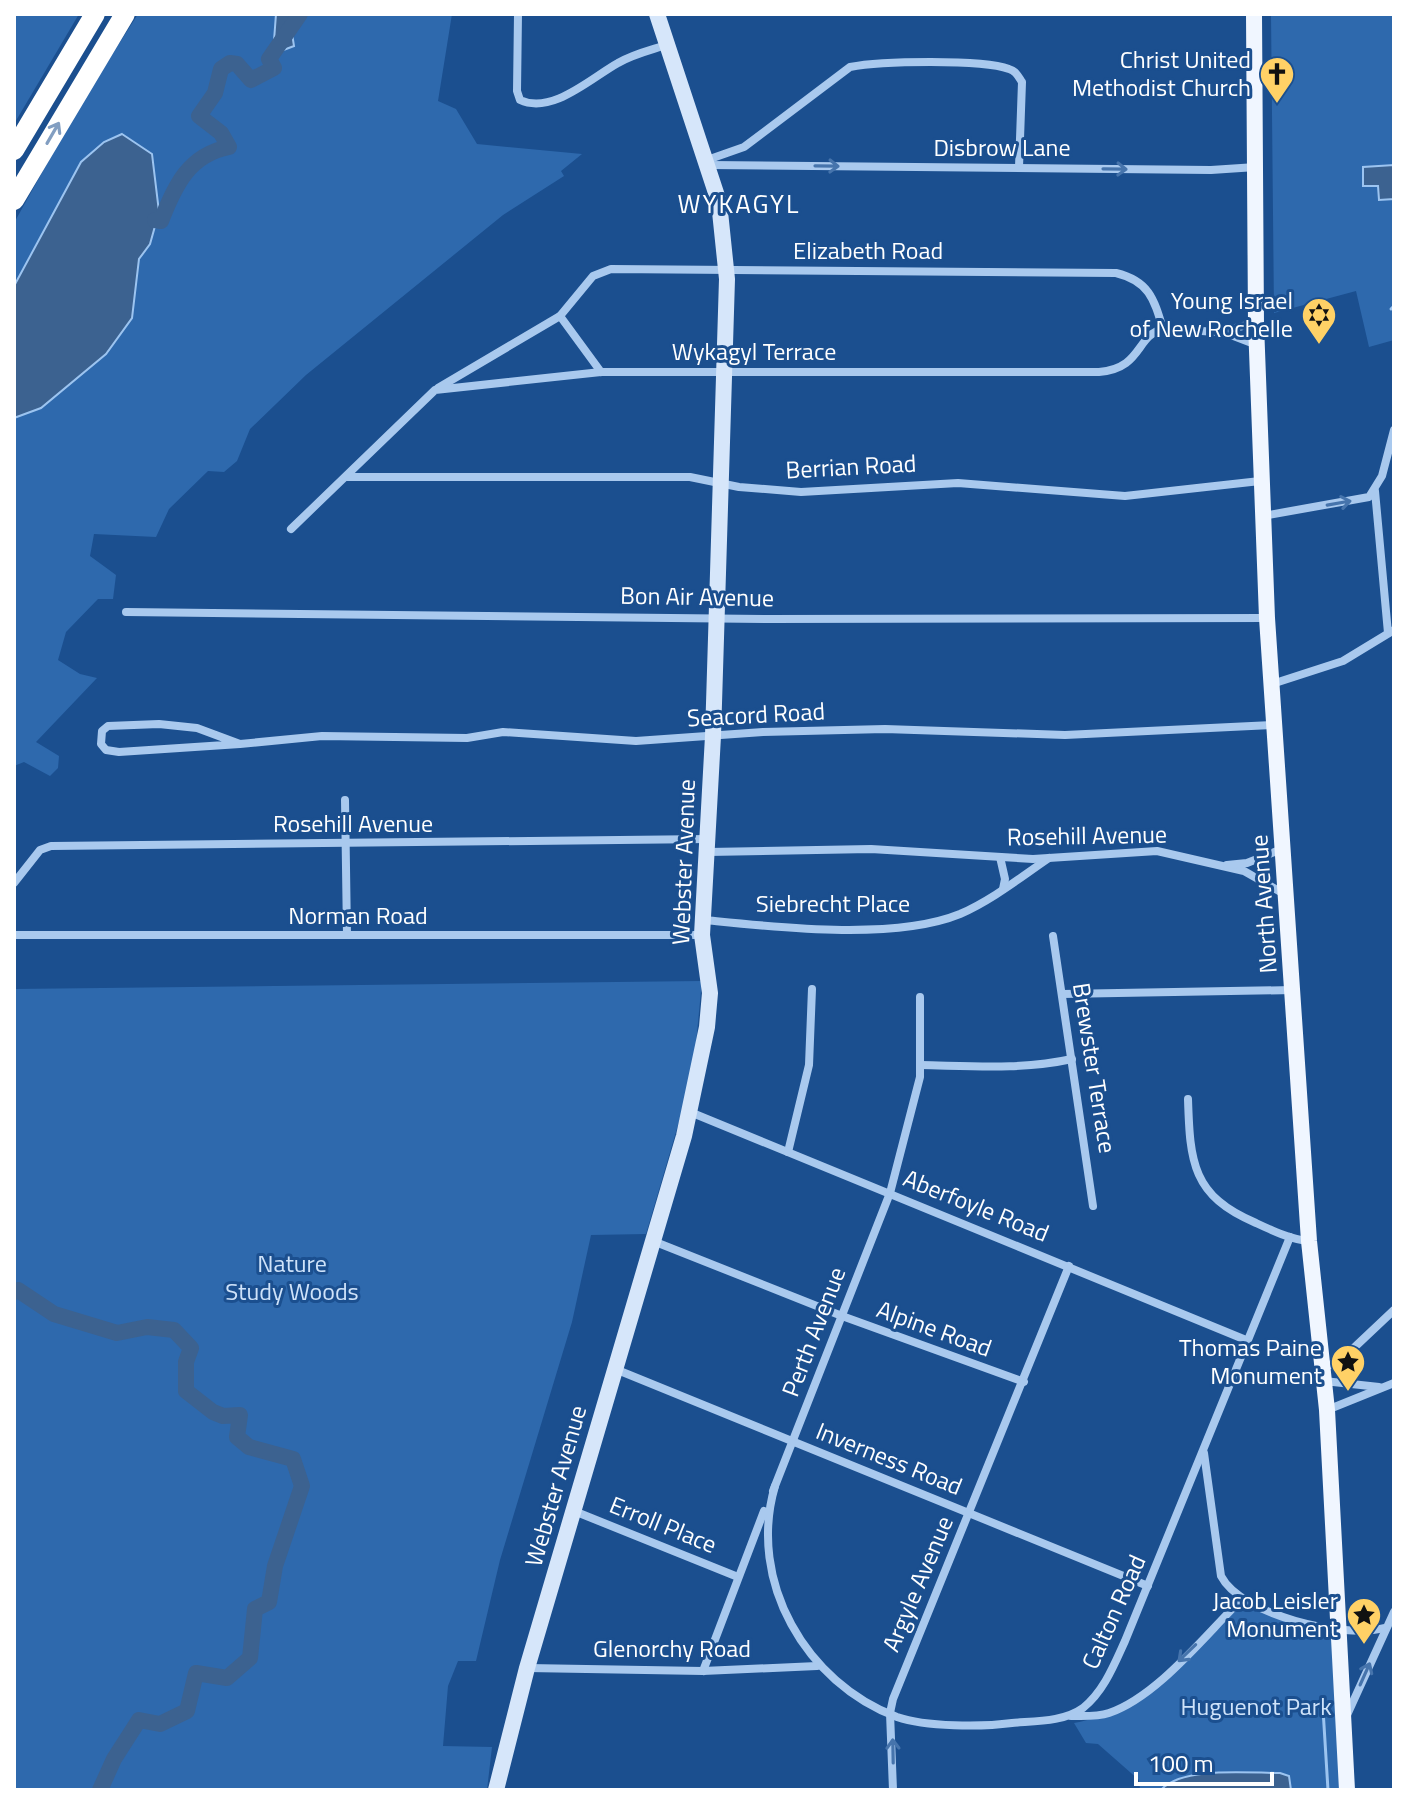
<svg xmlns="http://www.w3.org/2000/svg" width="1408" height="1804" font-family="'Titillium Web',sans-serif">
<rect width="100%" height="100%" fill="#1b4f8f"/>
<!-- green -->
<g fill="#2e69ad">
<polygon points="14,14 79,14 14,124"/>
<polygon points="138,14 452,14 438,101 456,109 477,144 582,154 561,171 564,176 503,215 306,375 250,429 237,461 224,472 208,471 169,509 156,537 94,534 90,556 116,575 113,599 98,599 66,632 58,660 80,674 97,678 36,742 59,756 58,768 50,776 24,762 14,766 14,223 78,108"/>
<polygon points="1271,14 1394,14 1394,340 1369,347 1356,291 1274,313"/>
<polygon points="702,981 693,1074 646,1234 591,1235 572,1322 500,1560 476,1661 458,1661 448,1686 443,1746 492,1747 487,1790 14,1790 14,989"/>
<path d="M 1243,1603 L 1336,1637 L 1341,1790 L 1140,1790 L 1139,1780 L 1098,1744 L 1086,1743 L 1074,1723 C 1148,1710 1191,1652 1243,1603 Z"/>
</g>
<!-- water -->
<g fill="#3c6290" stroke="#9cc4f0" stroke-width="2">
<polygon points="276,14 304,14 291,27 294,46 273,54"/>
<polygon points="122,134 152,154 159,212 150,244 139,259 132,318 106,354 41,408 14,418 14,286 81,162 104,142"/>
<polygon points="1394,165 1394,199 1379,200 1378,186 1363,186 1363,167"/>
<path d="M 1280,1773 L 1289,1776 L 1291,1790 L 1161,1790 C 1182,1766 1248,1773 1280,1773 Z"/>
</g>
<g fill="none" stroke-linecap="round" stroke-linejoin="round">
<!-- stream -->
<g stroke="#9cc4f0" stroke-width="3">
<polyline points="1391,309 1394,306"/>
<polyline points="1323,1709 1328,1790"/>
</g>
<!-- river -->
<g stroke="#3c6290" stroke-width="16">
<path d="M 155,220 L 161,221 C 175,185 189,155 229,147 L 221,133 L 199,116 L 215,93 L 221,69 L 230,63 L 237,64 L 251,80 L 274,68 L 269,59 L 300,14"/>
<polyline points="14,1292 18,1290 54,1314 117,1333 147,1327 174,1330 191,1348 186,1362 186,1391 213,1412 223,1416 240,1415 237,1437 249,1447 293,1459 302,1486 275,1566 269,1602 255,1609 250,1658 227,1678 196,1673 187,1711 160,1724 139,1720 114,1759 100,1790"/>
</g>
<!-- street -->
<g stroke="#a9c9ee" stroke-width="8">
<path d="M 518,14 L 517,91 L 520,100 C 552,115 591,78 618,63 C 633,54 651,50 666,45"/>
<path d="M 707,160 L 744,147 L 850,67 C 880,61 982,59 1009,69 C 1016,71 1018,76 1022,82 L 1019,167"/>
<polyline points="709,165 1211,170 1256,167"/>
<polyline points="560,316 601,372"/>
<polyline points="1223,332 1257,345"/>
<path d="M 438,388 L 560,316 L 593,276 L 611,269 L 1116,273 C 1149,281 1154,299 1163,329"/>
<polyline points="347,477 690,477 739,487 801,492 958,483 1125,496 1260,481"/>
<polyline points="1375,491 1388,633"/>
<polyline points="1263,516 1369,497 1382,476 1394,430"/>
<path d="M 291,529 L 435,390 L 601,372 L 1099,372 C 1143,368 1135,336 1163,329 C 1180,325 1202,333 1220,332 C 1233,330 1243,324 1256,324"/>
<polyline points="126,612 768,619 1267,618"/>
<polyline points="1272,684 1343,661 1394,630"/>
<polyline points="240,744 119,752 106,750 101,744 102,731 108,726 159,724 197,728 240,744 322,736 467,738 503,732 636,741 763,732 885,729 1065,735 1274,725"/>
<polyline points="345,800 347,935"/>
<polyline points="708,852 871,849 1033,859 1157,851 1244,871 1286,895"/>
<polyline points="1000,857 1005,879 1003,889"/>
<polyline points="1227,865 1247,863 1282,849"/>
<polyline points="14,883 40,850 51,846 708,839"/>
<path d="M 704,920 C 775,927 894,941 960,914 C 992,900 1021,877 1049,858"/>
<polyline points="14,935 701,935"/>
<polyline points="1053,936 1093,1206"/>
<polyline points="1062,994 1293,990"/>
<path d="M 921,1065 C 972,1066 1022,1070 1072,1059"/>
<path d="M 1188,1099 C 1190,1162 1192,1196 1256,1223 C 1273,1231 1290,1239 1308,1241"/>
<polyline points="690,1112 1246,1340"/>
<polyline points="788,1152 809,1065 812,989"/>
<polyline points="653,1241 842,1316 1024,1382"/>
<polyline points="1323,1368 1341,1360 1394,1310"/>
<polyline points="615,1369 1148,1586"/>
<polyline points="1324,1381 1379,1387"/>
<polyline points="1327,1410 1394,1383"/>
<path d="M 1204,1453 L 1221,1576 C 1241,1615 1344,1639 1384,1628"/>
<path d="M 775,1486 C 747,1581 806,1683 897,1717 C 926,1727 982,1727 1012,1723 C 1034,1721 1064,1722 1083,1708 C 1104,1691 1114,1665 1125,1641 L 1290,1237"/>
<polyline points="773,1491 890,1193 920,1077 920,997"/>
<polyline points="574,1511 738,1577"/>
<polyline points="528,1668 703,1671 817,1666"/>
<polyline points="703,1671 764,1511"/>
<polyline points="1347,1715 1394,1612"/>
<path d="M 1071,1716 C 1083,1716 1097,1717 1109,1713 C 1158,1696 1205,1635 1242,1599"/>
<polyline points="893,1790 890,1713 893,1699 1069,1266"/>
</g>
<!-- secondary -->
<polyline stroke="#d6e6fa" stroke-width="16" points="496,1790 527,1668 684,1136 707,1027 710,993 702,935 713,736 727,279 719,202 657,14"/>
<!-- primary -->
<polyline stroke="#f0f6ff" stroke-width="16" points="1254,14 1256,324 1267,618 1309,1241 1327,1410 1347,1790"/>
<!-- highway -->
<g stroke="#fff" stroke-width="20">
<polyline points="14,150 95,14"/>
<polyline points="14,200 125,14"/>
</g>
</g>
<!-- one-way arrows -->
<defs><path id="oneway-shaft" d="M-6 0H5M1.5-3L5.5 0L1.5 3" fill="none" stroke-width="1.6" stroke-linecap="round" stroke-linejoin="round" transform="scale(2)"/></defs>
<use stroke="#829ec1" href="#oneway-shaft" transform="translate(53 133) rotate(-60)"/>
<g stroke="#4674ac">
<use href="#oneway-shaft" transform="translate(827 166) rotate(1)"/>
<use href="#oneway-shaft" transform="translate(1115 169) rotate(1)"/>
<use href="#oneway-shaft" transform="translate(1339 503) rotate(-10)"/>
<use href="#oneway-shaft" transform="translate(1187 1653) rotate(136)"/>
<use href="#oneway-shaft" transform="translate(1365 1674) rotate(-66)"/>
<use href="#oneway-shaft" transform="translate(893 1751) rotate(-91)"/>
</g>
<!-- icons -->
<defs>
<g id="church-pin" transform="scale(1.8)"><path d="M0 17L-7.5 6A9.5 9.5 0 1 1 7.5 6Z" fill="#ffd166" stroke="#1b4f8f"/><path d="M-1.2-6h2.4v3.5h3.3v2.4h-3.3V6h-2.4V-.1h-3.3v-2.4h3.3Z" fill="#111"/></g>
<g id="synagogue-pin" transform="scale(1.8)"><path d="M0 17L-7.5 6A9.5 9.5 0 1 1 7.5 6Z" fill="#ffd166" stroke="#1b4f8f"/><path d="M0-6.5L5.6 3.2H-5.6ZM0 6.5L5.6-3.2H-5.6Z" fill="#111"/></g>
<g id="sight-pin" transform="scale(1.8)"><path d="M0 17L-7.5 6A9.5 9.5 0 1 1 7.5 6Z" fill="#ffd166" stroke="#1b4f8f"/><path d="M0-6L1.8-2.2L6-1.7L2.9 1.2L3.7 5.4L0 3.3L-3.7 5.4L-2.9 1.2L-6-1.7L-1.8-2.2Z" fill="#111"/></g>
</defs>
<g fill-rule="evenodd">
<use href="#church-pin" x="1277" y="74"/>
<use href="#synagogue-pin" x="1319" y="315"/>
<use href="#sight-pin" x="1348" y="1362"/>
<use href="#sight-pin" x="1364" y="1615"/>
</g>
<g text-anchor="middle" stroke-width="6" stroke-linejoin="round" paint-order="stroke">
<!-- poi labels -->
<g font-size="24" fill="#fff" stroke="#1b4f8f" text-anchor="end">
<text x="1251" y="68">Christ United<tspan x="1251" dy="28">Methodist Church</tspan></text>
<text x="1293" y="309">Young Israel<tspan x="1293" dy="28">of New Rochelle</tspan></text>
<text x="1322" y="1356">Thomas Paine<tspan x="1322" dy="28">Monument</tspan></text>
<text x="1338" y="1609">Jacob Leisler<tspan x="1338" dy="28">Monument</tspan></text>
</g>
<!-- street labels -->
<g font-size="24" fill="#fff" stroke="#1b4f8f">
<text x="1002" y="156">Disbrow Lane</text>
<text x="868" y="259">Elizabeth Road</text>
<text x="754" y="360">Wykagyl Terrace</text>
<text transform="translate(851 467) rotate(-3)" y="8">Berrian Road</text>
<text transform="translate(697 597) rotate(1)" y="8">Bon Air Avenue</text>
<text transform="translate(756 715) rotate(-3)" y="8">Seacord Road</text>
<text x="353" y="832">Rosehill Avenue</text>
<text transform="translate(1087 836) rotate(-1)" y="8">Rosehill Avenue</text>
<text transform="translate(684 862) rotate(-88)" y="8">Webster Avenue</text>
<text x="833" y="912">Siebrecht Place</text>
<text transform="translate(1264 904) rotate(-94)" y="8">North Avenue</text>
<text x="358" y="924">Norman Road</text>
<text transform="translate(1094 1068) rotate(81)" y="8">Brewster Terrace</text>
<text transform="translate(976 1206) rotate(22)" y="8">Aberfoyle Road</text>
<text transform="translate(934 1329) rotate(20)" y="8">Alpine Road</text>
<text transform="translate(814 1332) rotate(-69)" y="8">Perth Avenue</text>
<text transform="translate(889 1459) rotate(22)" y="8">Inverness Road</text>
<text transform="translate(556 1486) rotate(-74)" y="8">Webster Avenue</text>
<text transform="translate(663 1525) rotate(22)" y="8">Erroll Place</text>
<text transform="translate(918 1584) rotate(-67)" y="8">Argyle Avenue</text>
<text transform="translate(1114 1612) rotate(-66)" y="8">Calton Road</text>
<text x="672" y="1657">Glenorchy Road</text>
</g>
<!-- park labels -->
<g font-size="24" fill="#cfe3fa" stroke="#1b4f8f">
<text x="292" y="1272">Nature<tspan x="292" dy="28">Study Woods</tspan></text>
<text x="1256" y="1715">Huguenot Park</text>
</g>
<!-- neighbourhood labels -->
<g font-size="26" letter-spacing="2" fill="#fff" stroke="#1b4f8f">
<text x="739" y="213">WYKAGYL</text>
</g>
</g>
<!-- border -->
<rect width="1408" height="1804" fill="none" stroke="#ffffff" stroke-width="32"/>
<!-- scale -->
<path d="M1136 1772v12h136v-12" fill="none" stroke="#ffffff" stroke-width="4"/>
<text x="1148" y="1772" font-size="24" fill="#ffffff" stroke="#1b4f8f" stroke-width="6" paint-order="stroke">100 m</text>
</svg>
